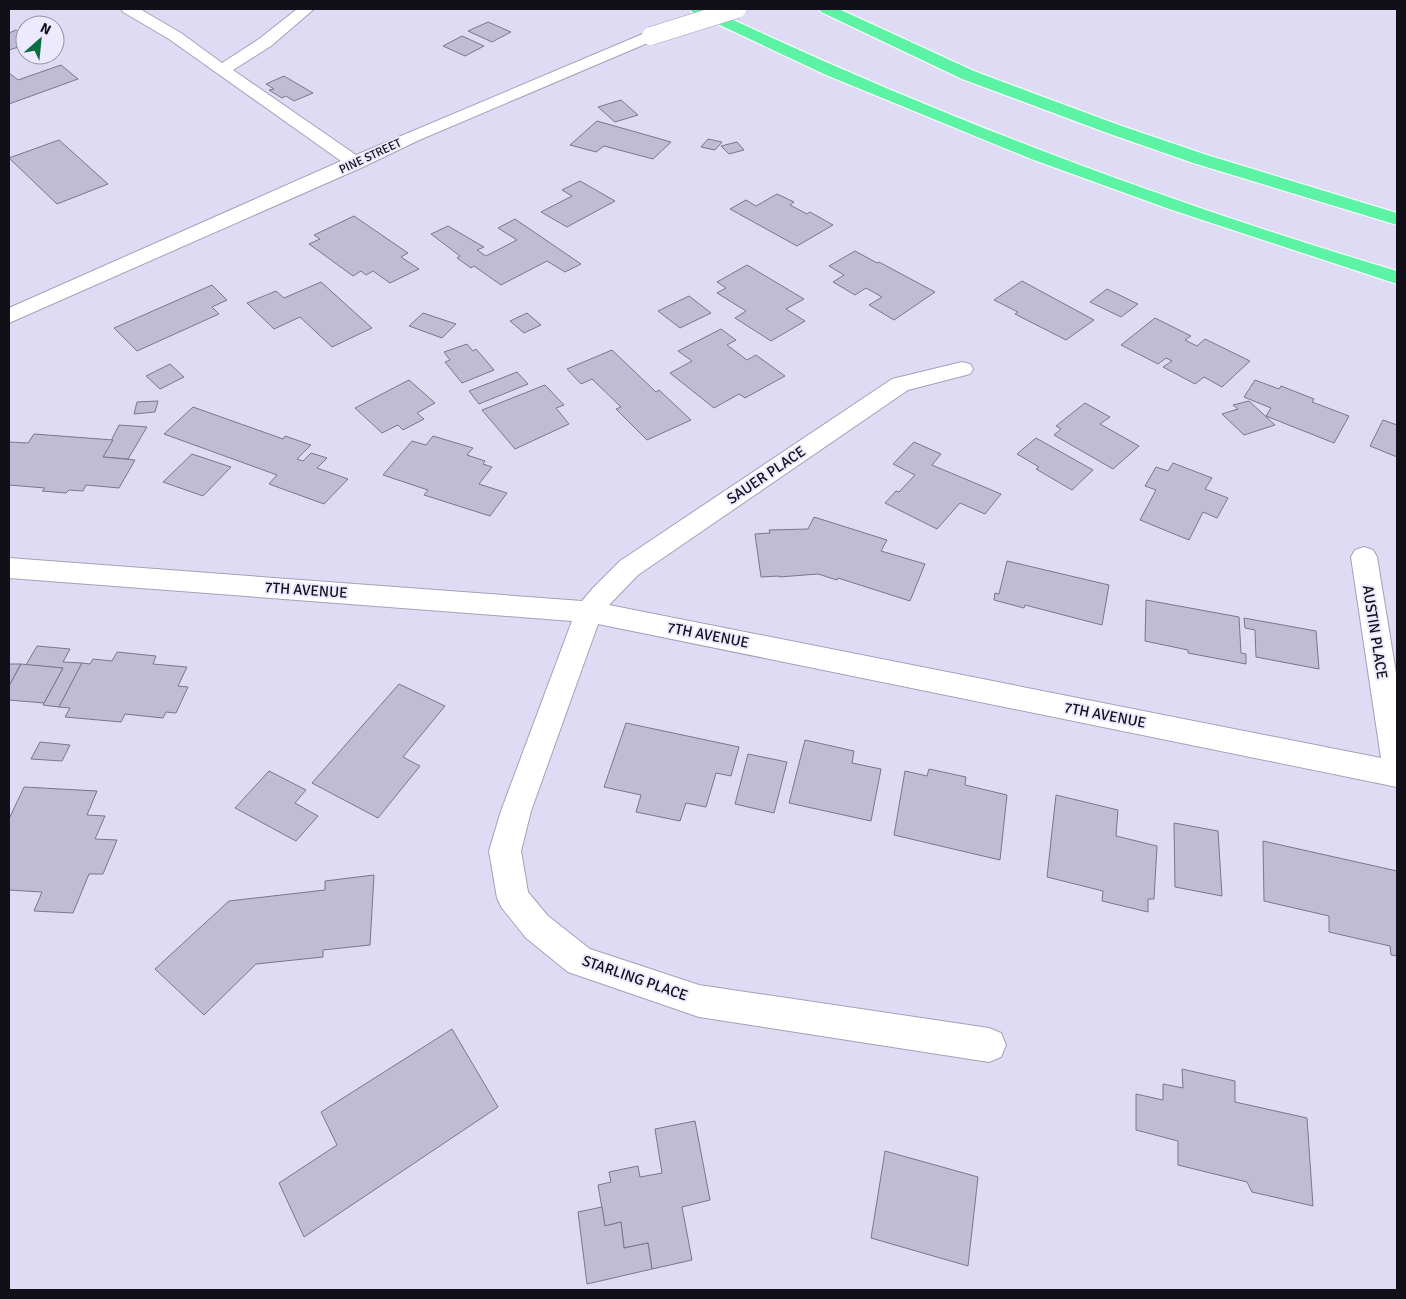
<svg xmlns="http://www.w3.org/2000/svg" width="1406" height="1299" font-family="Signika,sans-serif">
<rect width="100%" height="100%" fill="#e0dbf5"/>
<!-- building -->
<g fill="#c1bcd5" stroke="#7b768d">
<polygon points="488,22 511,32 492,42 468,31"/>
<polygon points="16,30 25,37 25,45 9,50 9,33"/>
<polygon points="462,36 484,46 465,56 443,46"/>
<polygon points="61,65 78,79 9,104 9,73 18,80"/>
<polygon points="284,76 313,93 294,101 286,96 282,98 269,90 274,89 266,84"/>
<polygon points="621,100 638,115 615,122 598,107"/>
<polygon points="597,121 671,142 653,159 604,146 596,152 570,145"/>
<polygon points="708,139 722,142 715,150 701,147"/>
<polygon points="59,140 108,184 57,204 9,158"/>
<polygon points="737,142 744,150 729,154 721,146"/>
<polygon points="580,181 615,201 567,227 541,212 572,196 562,190"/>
<polygon points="777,194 794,202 790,205 807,214 810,212 833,225 797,246 730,209 746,200 756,206"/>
<polygon points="354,216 408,253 401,257 419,269 390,283 373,271 366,275 361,271 353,276 309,244 320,239 314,235"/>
<polygon points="515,219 581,264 565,272 547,261 501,285 474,266 471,268 457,258 460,256 431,234 448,226 484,247 477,250 486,256 517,240 498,228"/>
<polygon points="855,251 877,263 879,262 935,292 894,320 869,305 882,297 866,288 855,295 833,282 844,275 829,266"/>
<polygon points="747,265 804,299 786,309 805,321 771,341 735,318 746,311 717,293 726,288 717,282"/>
<polygon points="1022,281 1094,320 1066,340 1015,314 1018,312 994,300"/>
<polygon points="321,282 372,328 332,347 300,317 274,329 247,303 276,291 284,298"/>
<polygon points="212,285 227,300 212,307 219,314 137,351 114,328"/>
<polygon points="1107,289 1138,304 1121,317 1090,302"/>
<polygon points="689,296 711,313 680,328 658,311"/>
<polygon points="423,313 456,324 442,338 409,326"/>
<polygon points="527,313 541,325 524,333 510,321"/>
<polygon points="1155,318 1191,336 1185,340 1197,346 1205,339 1250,361 1222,387 1204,377 1195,384 1163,367 1172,361 1166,358 1158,364 1121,345"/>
<polygon points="721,329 736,340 727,345 747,360 756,355 785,376 745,398 739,394 714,408 670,373 692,361 678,351"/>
<polygon points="467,344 473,351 476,349 494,370 462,383 445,362 450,360 444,352"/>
<polygon points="612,350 656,392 659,390 691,420 647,440 616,409 621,407 592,379 581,384 567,369"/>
<polygon points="170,364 184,377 160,389 146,376"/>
<polygon points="517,372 528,384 479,404 469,391"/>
<polygon points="409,380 435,403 417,413 424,419 403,430 398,425 382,433 355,408"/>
<polygon points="1255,380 1279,389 1281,386 1314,399 1312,402 1349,416 1334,443 1266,416 1271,408 1244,397"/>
<polygon points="545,385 564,405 556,408 569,424 515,449 482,410"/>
<polygon points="158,401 155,412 134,414 137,402"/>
<polygon points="1249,401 1275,425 1244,435 1222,414 1238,409 1233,405"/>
<polygon points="1085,403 1110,417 1100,424 1139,446 1113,469 1054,435 1061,429 1056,426"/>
<polygon points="193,407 283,439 285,436 311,445 297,459 303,461 311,453 327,458 317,468 348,479 324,504 269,484 277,475 164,434"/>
<polygon points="1383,420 1397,425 1397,457 1370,446"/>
<polygon points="119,425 147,427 128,459 103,457"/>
<polygon points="34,434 113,440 103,457 135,460 119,488 86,485 83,491 69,490 66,493 42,491 45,488 9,485 9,442 28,443"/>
<polygon points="433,436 473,448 467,455 485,461 483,464 492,467 479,484 507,493 490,516 424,495 428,490 383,475 412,441 426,445"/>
<polygon points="1036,438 1093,470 1072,490 1036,469 1039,467 1017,454"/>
<polygon points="914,442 941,454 932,465 1001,494 985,514 960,503 937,529 885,503 896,491 899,492 915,475 893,464"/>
<polygon points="192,454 231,467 203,496 163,482"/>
<polygon points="1173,463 1212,478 1205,489 1228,498 1217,518 1203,512 1189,540 1140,520 1156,490 1145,486 1156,467 1168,471"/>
<polygon points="814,517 887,540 881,551 925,564 910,601 838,578 837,580 818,574 779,577 779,576 761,577 755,534 770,533 769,530 808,529"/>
<polygon points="1007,561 1109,585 1102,625 1025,605 1024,608 994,600 995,593 999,594"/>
<polygon points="1146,600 1239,617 1241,653 1246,654 1246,664 1188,653 1188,650 1145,641"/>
<polygon points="1244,618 1316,631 1319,669 1256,657 1255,630 1245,628"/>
<polygon points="37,646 70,649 63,662 82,663 59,707 43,705 63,668 26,665"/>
<polygon points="117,652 156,656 153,664 187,667 178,686 188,687 176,713 166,712 163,718 125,714 121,722 65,717 70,708 59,707 82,663 90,664 93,659 112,661"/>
<polygon points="9,664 21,664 9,686"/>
<polygon points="21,664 63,668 44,703 9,700 9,686"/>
<polygon points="399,684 445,706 403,757 420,766 378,818 312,783"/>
<polygon points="626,723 739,747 731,776 716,773 706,807 686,803 680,821 636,812 641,795 604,787"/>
<polygon points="805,740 854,751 852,763 881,769 871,821 789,803"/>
<polygon points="40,742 70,745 62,761 31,759"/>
<polygon points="748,754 787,762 774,813 735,804"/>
<polygon points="929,769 966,777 965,785 1007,795 1000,860 894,835 905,771 927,776"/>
<polygon points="269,771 306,790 295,803 318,816 296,841 235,808"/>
<polygon points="24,787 97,791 87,815 105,816 95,839 117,840 103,874 89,874 73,913 34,911 42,892 9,890 9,819"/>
<polygon points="1056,795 1118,810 1116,836 1157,846 1154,899 1148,899 1148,912 1102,901 1103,891 1047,877"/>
<polygon points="1174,823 1218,831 1222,896 1175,887"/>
<polygon points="1263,841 1397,871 1397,956 1391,955 1390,946 1329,932 1329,916 1264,901"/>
<polygon points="374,875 370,945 323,950 323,957 256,964 204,1015 155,969 229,901 325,890 325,881"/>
<polygon points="452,1029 498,1107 304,1237 279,1183 337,1145 321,1112"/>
<polygon points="1182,1069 1235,1081 1235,1102 1307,1118 1313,1206 1252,1192 1247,1182 1178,1165 1178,1141 1136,1130 1136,1094 1163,1100 1163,1084 1183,1088"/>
<polygon points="695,1121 710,1200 682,1207 692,1260 652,1269 648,1243 624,1248 621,1222 605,1226 598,1185 611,1182 609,1172 638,1166 640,1177 662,1173 655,1129"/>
<polygon points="885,1151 978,1177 968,1266 871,1238"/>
<polygon points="602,1207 605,1226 621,1222 624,1248 648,1243 652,1269 587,1284 578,1212"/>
</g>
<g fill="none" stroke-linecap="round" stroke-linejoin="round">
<!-- minor casing -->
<g stroke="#a5a0b8" stroke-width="2">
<g id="minor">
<polygon points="121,9 140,9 181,33 222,63 259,39 297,9 314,9 271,46 233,70 356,155 645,33 657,33 659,36 657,39 417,141 363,167 9,323 9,308 341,161 169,39 123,12"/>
<polygon points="962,362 970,364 973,369 970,374 908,390 638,575 609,605 1381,758 1351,557 1355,550 1364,547 1373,550 1377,557 1397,679 1397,787 598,624 531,811 521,851 528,892 548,916 590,949 699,985 989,1028 1001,1033 1006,1045 1001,1057 989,1062 699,1017 568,972 526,938 502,908 497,898 489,851 501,811 572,621 9,578 9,558 582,601 593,588 620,561 892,379"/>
</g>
</g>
<!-- highway casing -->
<g stroke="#fff" stroke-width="2">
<g id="highway">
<path d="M 690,9 L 710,9 C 932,114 1162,201 1397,271 L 1397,284 L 1169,209 L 1031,159 L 826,75 L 692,12 Z"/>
<polygon points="819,9 839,9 974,71 1119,125 1207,155 1397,213 1397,225 1193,163 1107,133 962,79 821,12"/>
</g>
</g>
<!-- minor -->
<use href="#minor" fill="#fff" fill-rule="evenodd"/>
<!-- highway -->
<use href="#highway" fill="#5cf3a4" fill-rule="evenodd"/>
<!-- minor-bridge casing -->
<g stroke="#a5a0b8" stroke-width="19" stroke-linecap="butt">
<polyline id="minor-bridge" points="651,36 737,9"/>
</g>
<!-- minor-bridge -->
<use href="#minor-bridge" stroke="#fff" stroke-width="18"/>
</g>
<g text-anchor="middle" stroke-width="4" stroke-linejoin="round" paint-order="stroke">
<!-- far-street labels -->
<g font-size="12" fill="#110f18" stroke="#ede9fe">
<text transform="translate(370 156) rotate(-25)" y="4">PINE STREET</text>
</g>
<!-- street labels -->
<g font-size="15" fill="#110f18" stroke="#ede9fe">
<text transform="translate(766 475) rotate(-34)" y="5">SAUER PLACE</text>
<text transform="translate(306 590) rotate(4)" y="5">7TH AVENUE</text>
<text transform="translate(1375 632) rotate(81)" y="5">AUSTIN PLACE</text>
<text transform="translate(708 635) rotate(11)" y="5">7TH AVENUE</text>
<text transform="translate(1105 715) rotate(11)" y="5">7TH AVENUE</text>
<text transform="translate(635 978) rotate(19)" y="5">STARLING PLACE</text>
</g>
</g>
<!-- border -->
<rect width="1406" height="1299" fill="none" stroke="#110f18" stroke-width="20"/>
<!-- north arrow -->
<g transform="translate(40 40) rotate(27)"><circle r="24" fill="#ede9fe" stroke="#9592a2"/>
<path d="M0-4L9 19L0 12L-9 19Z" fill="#0c6d42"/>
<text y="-8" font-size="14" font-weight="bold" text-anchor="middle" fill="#110f18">N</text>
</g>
</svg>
